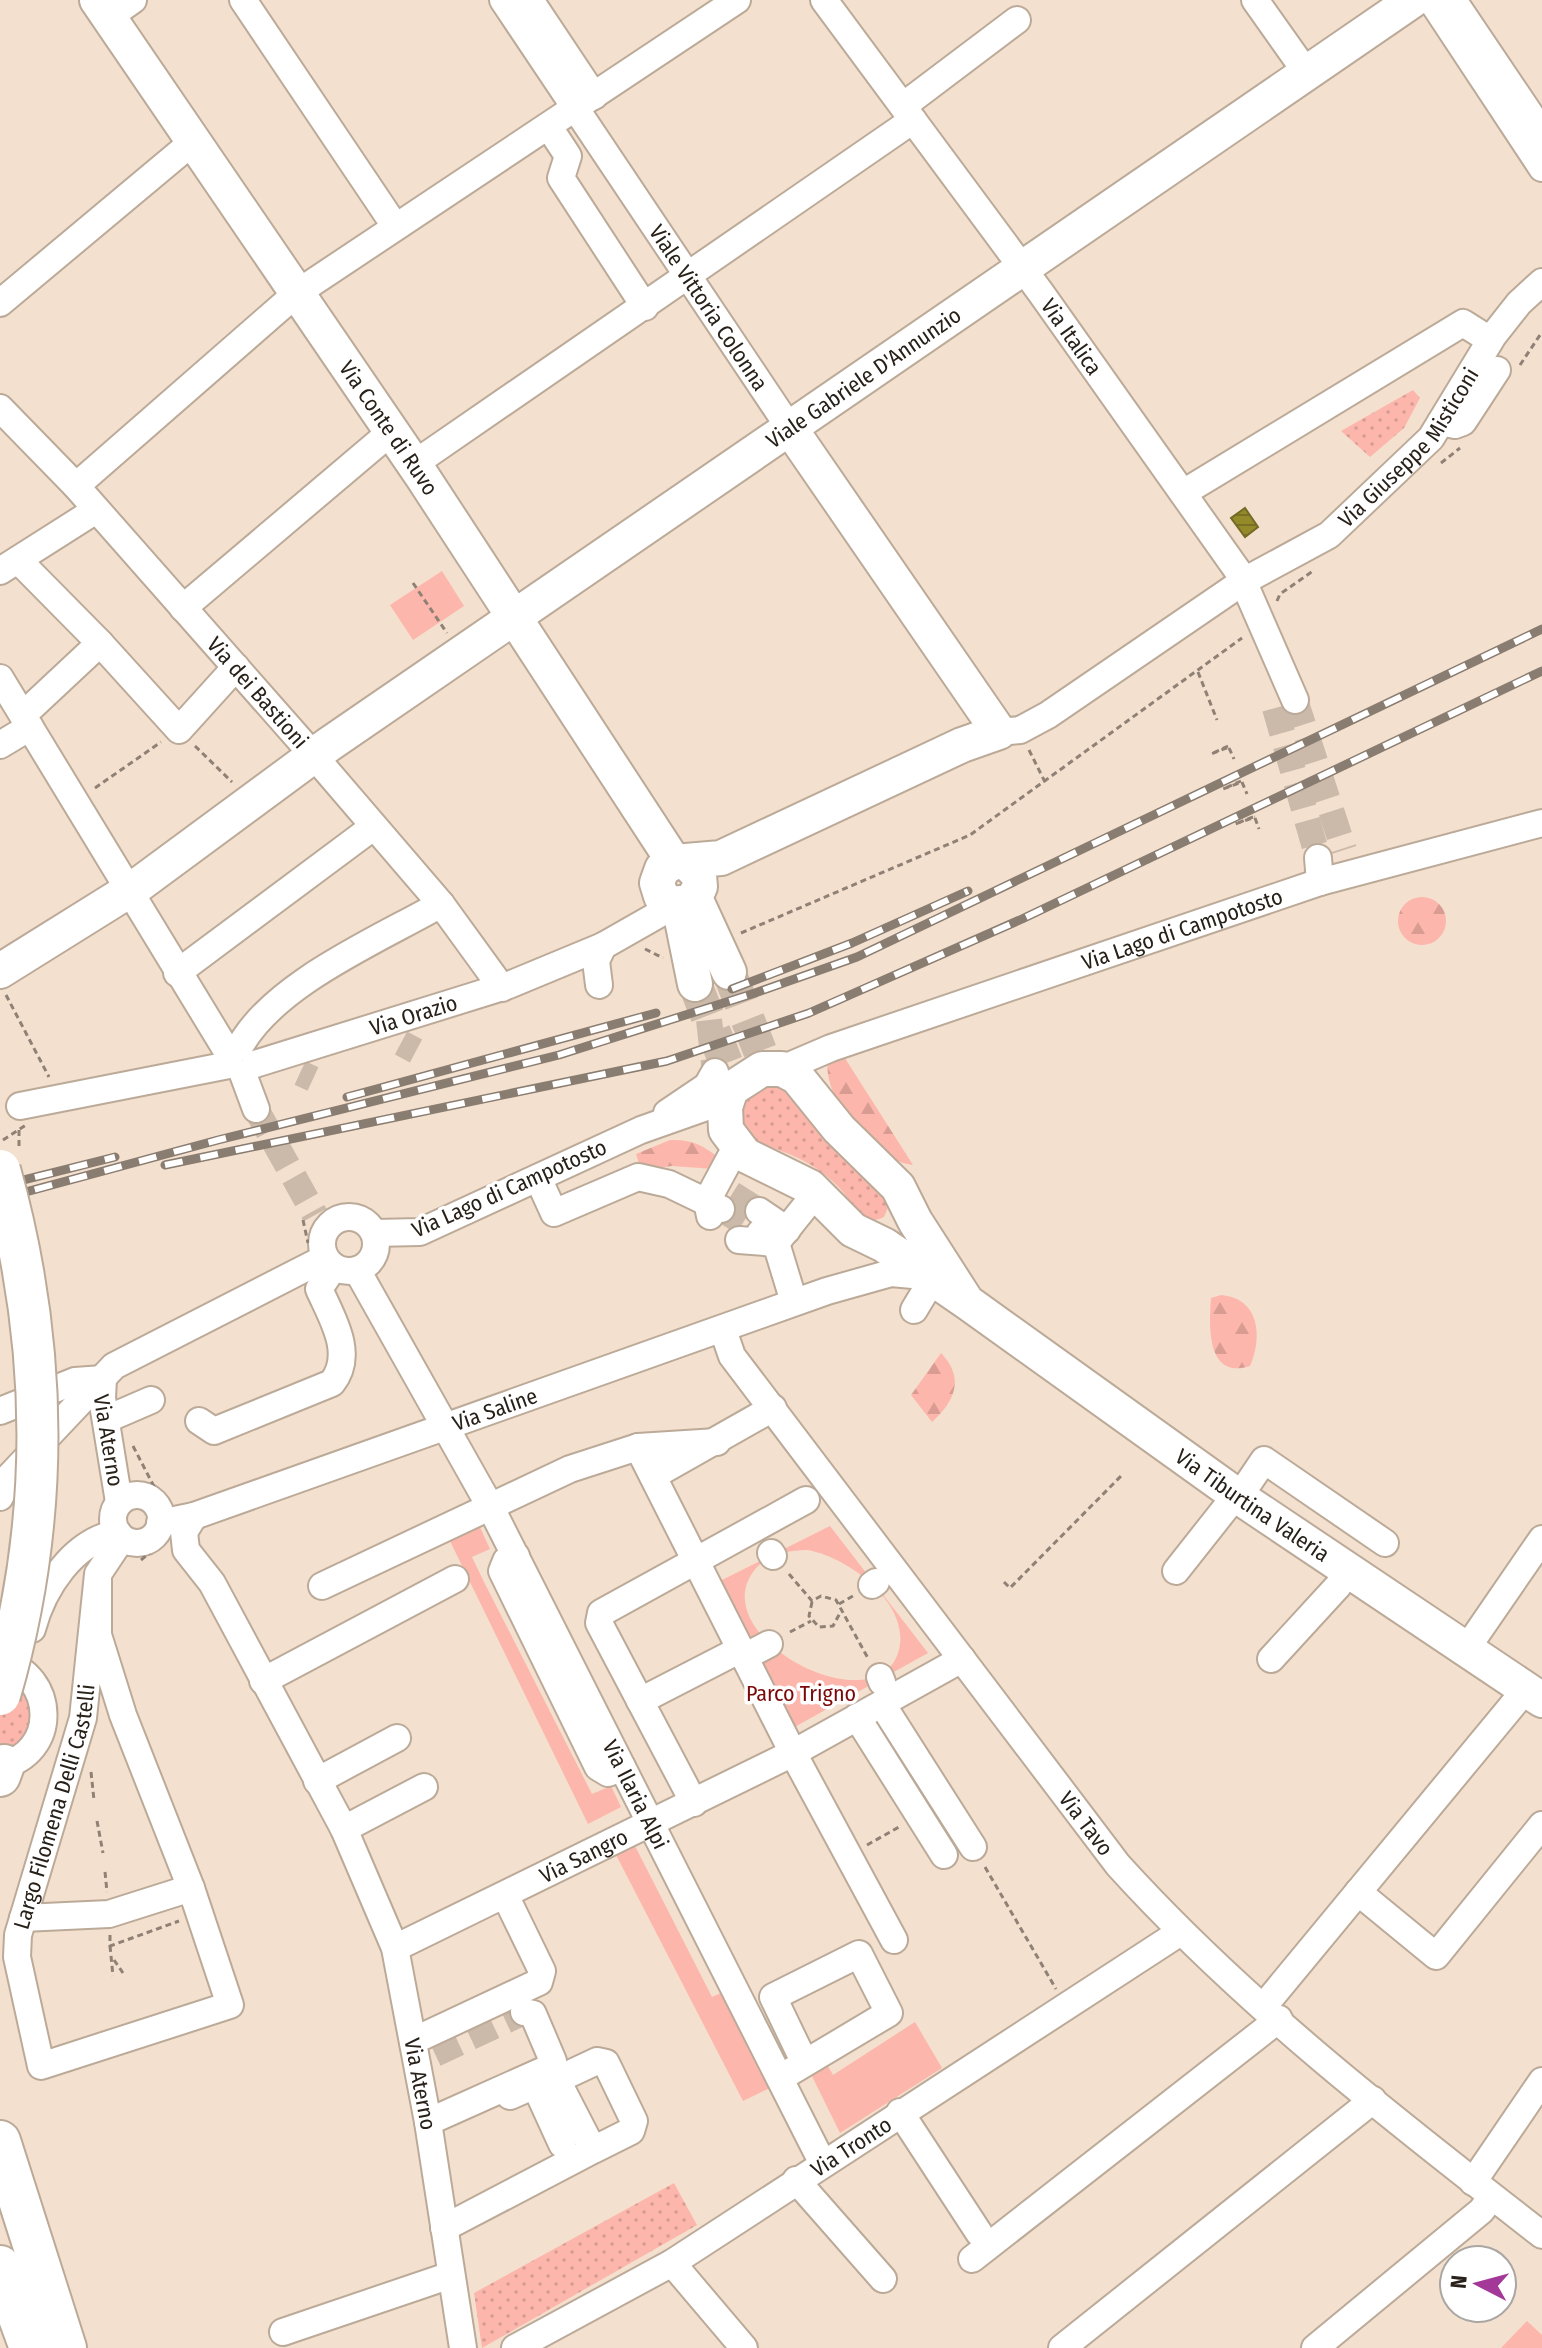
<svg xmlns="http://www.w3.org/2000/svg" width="1542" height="2348" font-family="'Fira Sans Condensed',sans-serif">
<defs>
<pattern id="grass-dots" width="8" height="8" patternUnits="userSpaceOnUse" patternTransform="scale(2)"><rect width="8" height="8" fill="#fdb6ac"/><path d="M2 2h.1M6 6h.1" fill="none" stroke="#d99c93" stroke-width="1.8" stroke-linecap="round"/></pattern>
<pattern id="forest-firs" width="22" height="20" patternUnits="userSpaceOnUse" patternTransform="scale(2)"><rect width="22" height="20" fill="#fdb6ac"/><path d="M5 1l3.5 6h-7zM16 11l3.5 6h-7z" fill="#d99c93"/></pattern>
<pattern id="water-rules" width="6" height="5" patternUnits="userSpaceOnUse" patternTransform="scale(2)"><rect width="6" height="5" fill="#958a2a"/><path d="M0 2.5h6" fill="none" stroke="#7a7023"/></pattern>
</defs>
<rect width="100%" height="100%" fill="#f4e0ce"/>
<!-- grass -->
<g fill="url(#grass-dots)">
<polygon points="1413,390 1420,398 1404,428 1370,457 1341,431"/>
<path d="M 781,1083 L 885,1194 L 889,1205 L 884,1217 C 861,1228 855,1207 843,1192 C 831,1178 815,1166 798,1158 C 772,1145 735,1143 744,1104 L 764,1086 Z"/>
<path d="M 0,1674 C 6,1677 18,1681 23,1687 C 45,1713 25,1743 0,1754 Z"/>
<polygon points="674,2183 697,2225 482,2348 474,2293"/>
</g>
<!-- forest -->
<g fill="url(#forest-firs)">
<circle cx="1422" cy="921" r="24"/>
<path d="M 841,1052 L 913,1165 C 877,1162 822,1099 828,1062 Z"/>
<path d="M 670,1140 C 691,1139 703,1145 719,1158 L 714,1169 L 672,1166 L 641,1170 L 636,1154 Z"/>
<path d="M 1221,1295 C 1259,1298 1263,1336 1250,1366 C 1206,1380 1209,1326 1211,1298 Z"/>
<path d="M 941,1353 C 965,1378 955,1401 932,1422 L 911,1395 Z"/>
</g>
<!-- green -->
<g fill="#fdb6ac" fill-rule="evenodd">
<polygon points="442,571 464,606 413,640 390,605"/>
<polygon points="479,1525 490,1549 472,1557 484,1582 592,1794 611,1786 621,1807 588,1824 449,1539"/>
<path d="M 830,1526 L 928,1653 L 791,1729 L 716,1583 ZM 807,1550 C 847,1556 914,1605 898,1653 C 874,1725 706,1638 753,1572 C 765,1555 787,1550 807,1550 Z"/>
<polygon points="633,1842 712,1997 725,1991 774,2086 743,2101 614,1851"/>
<polygon points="915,2022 942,2068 840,2133 809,2070 825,2061 833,2075"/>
<polygon points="1527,2321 1542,2335 1542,2348 1501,2348"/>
</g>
<!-- water -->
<polygon fill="url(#water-rules)" stroke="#746a25" stroke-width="2" points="1245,508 1258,527 1245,537 1231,518"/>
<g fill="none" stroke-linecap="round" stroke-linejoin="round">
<!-- minor-tunnel -->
<g stroke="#cbbaaa" stroke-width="26" stroke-dasharray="26 13" stroke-linecap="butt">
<polyline points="1295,700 1344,850"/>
<polyline points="1275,708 1318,858"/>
<polyline points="709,1020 715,1072"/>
<polyline points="401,1043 416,1051"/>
<polyline points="300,1073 313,1079"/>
<polyline points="256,1109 315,1215"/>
<polyline points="732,1194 759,1211"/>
<polyline points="721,1209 749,1226"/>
<polyline points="435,2054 524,2012"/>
</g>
<!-- major-tunnel -->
<g stroke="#cbbaaa" stroke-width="34" stroke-dasharray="34 17" stroke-linecap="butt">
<polyline points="729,972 762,1056"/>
<polyline points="695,984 728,1068"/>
</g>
<!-- minor casing -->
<g stroke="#bcaa99" stroke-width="30">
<g id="minor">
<polyline points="243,0 395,226"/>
<path id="s1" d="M 503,0 L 789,427"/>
<polyline points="530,0 594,96"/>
<path id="s2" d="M 824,0 L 1041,293 L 1240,574 L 1295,700"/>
<polyline points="1255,0 1306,72"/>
<polyline points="1431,0 1542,168"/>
<polyline points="1453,0 1542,132"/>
<polyline points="109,17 133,0"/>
<polyline points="903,106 1017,20"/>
<polyline points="549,127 568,156 561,178 645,307"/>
<polyline points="0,303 195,140"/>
<path id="s3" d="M 0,408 L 76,486 L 314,756 L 441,904 L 502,988"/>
<polyline points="1441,422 1455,425 1463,422 1497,370"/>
<polyline points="414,464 913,120"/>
<polyline points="76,486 297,293 737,0"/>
<polyline points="1183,493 1463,323 1490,340"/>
<polyline points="18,560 100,643 179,730 236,667"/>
<polyline points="0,571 96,510"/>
<polyline points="183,608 392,431"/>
<polyline points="0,678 230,1056"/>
<polyline points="23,715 100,643"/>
<path id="s4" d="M 999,732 L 1020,730 L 1048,715 L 1244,581 L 1329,535 L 1431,438 L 1493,336 L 1519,303 L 1542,282"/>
<polyline points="0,745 30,727"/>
<polyline points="1318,858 1320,882"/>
<polyline points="177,973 373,827"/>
<polyline points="599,985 596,961 603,946"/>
<path d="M 239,1048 C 273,984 378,940 441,904"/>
<path id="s5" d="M 255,1064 L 509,985 L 603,946 L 675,905"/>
<path id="s6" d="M 782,1069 L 831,1048 L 1320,882 L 1542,823"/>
<polyline points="243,1074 256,1109"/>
<polyline points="20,1106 229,1065"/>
<polyline points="667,1113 707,1086 715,1072"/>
<polyline points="538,1178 554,1213 638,1177 669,1184 721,1209"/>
<polyline points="759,1211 787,1230"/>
<polyline points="710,1216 707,1201 736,1147"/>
<circle cx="349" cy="1244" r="27"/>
<polyline points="374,1233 420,1232 641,1130 726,1100"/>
<polyline points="760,1233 776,1243 794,1302"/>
<polyline points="739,1240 776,1243 816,1193"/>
<path id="s7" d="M 357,1270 L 491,1508 L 822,2162"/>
<polyline points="914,1310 932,1280"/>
<path id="s8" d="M 723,1330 L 732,1356 L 1118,1865 C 1243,2003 1394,2120 1542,2235"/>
<path id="s9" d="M 103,1379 L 102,1398 L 119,1502"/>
<polyline points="0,1411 75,1381 103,1379"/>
<polyline points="107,1419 151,1400"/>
<path d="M 199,1421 L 214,1431 L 332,1383 C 355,1354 332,1318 319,1289 L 334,1267"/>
<polyline points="638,1447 793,1753 894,1940"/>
<polyline points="653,1476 773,1408"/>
<circle cx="137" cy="1519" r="24"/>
<polyline points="0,1497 9,1477 114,1366 325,1258"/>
<polyline points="1239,1497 1264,1460 1385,1543"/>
<path id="s10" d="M 194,1516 L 184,1532 L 186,1550 L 212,1583 L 344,1829 L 395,1948 L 428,2122 L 463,2348"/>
<path id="s11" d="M 160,1523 L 194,1516 L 827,1291 L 891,1273 L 924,1276"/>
<polyline points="771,1553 773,1556"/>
<polyline points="516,1556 506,1561 502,1571 598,1767 608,1773 622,1767"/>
<polyline points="1176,1571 1236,1495"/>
<path id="s12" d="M 98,1574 L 98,1635 L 123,1715 L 191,1888 L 230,2005 L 41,2066 L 17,1957 L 18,1935 L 83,1718 L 98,1574 L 122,1538"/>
<polyline points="872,1585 876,1582"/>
<polyline points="322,1586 570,1469 638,1447 717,1442"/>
<path d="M 32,1629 C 43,1588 73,1541 118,1533"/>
<polyline points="1467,1648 1542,1539"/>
<polyline points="750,1654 769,1644"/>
<polyline points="1271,1659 1338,1586 1348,1569"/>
<path d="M 0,1661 C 57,1675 59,1754 0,1766"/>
<polyline points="880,1677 882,1682"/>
<polyline points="263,1681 455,1579"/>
<polyline points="640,1701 741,1649"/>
<polyline points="882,1704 973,1847"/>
<polyline points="857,1717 944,1855"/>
<polyline points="317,1781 397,1738"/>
<polyline points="694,1803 599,1623 601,1613 806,1500"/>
<polyline points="344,1829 424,1787"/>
<polyline points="1358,1892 1436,1956 1542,1825"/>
<polyline points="23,1918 109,1914 191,1888"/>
<path id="s13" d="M 395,1948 L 793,1753 L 962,1659"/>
<polyline points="1264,2006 1526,1689"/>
<polyline points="413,2041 539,1982 542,1971 505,1895"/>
<polyline points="780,2078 889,2013 859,1954 773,1997 799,2051"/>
<polyline points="510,2096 535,2085 562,2144"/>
<polyline points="900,2112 979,2233"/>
<polyline points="428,2122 551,2067 553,2061 533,2014 524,2012"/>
<polyline points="796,2180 883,2279"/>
<polyline points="1473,2182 1542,2081"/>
<polyline points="444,2228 593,2150 559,2084 565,2076 597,2061 606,2063 634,2121 631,2131 593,2150"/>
<polyline points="972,2259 1279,2019"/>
<polyline points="672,2263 744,2348"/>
<polyline points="283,2332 451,2275"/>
<path id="s14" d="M 515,2348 L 672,2263 L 1179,1933"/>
<polyline points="1062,2348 1373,2100"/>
<polyline points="1315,2348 1481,2211 1492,2197"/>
</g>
</g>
<!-- major casing -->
<g stroke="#bcaa99" stroke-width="38">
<g id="major">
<path id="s15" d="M 97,0 L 422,476 L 674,862"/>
<polyline points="686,862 699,875 700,887 691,902 672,904 661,896 657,883 662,869 674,862 721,858 962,745 999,732 789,427"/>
<polyline points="695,898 729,972"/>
<polyline points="679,905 695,984"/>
<path id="s16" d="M 0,971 L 141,883 L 328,745 L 1413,0"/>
<path id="s17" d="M 967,1302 L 915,1221 L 898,1187 L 839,1129 L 797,1077 L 782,1069 L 762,1069 L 731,1089 L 725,1107 L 726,1130 L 745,1155 L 810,1187 L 853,1230 L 884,1245 L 967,1302 L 1239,1497 L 1542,1700"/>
</g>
</g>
<!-- highway casing -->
<g stroke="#bcaa99" stroke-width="44">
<g id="highway">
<polyline points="0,1776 4,1765"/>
<polyline points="0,2141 66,2348"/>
<polyline points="0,2266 30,2348"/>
</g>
</g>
<!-- path -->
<g stroke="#8f8175" stroke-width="3" stroke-dasharray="6 4" stroke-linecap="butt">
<polyline points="1520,365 1542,332"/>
<polyline points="1441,463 1460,448"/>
<polyline points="413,583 447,633"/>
<polyline points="1277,601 1280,594 1313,571"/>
<polyline points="1198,672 1217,720"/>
<polyline points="195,746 232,782"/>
<polyline points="1228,746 1211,754 1229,747"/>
<polyline points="1229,748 1234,759"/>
<polyline points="1029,750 1045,782"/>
<polyline points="1241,781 1223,789 1242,782 1247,794"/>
<polyline points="95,788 161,742"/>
<polyline points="1253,817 1235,824 1255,817"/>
<polyline points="1255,818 1259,829"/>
<polyline points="741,933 970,835 1242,638"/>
<polyline points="645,949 663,958"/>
<polyline points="6,995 49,1077"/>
<polyline points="19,1146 19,1130"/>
<polyline points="303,1220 308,1243"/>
<polyline points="133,1446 161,1500"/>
<polyline points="141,1560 159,1545"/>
<polyline points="789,1574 812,1601 821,1596 836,1600 869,1660"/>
<polyline points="1004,1582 1010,1588 1123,1474"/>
<polyline points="812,1602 809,1616 819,1627 833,1626 840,1613"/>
<polyline points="839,1604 853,1596"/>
<polyline points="790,1632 811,1621"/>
<polyline points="91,1772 94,1800"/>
<polyline points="97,1821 103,1853"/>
<polyline points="867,1845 899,1827"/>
<polyline points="985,1867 1056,1989"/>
<polyline points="105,1872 107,1892"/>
<polyline points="110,1935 110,1946 179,1921"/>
<polyline points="110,1946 113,1976"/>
<polyline points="114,1960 123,1973"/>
</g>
<!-- minor -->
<use href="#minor" stroke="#fff" stroke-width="26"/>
<!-- major -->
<use href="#major" stroke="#fff" stroke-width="34"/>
<!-- highway -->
<use href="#highway" stroke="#fff" stroke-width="40"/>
<!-- rail casing -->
<g stroke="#897c70" stroke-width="9">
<g id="rail">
<polyline points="732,989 852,943 968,891"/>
<polyline points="347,1097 656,1013"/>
<polyline points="165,1165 667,1061 809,1013 1022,919 1542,671"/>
<polyline points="0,1186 115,1157"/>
<polyline points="0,1199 218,1140 559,1055 755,993 857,957 1542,629"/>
</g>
</g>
<!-- rail -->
<use href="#rail" stroke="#fff" stroke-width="6" stroke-dasharray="18" stroke-linecap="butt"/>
<!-- highway-bridge casing -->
<g stroke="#bcaa99" stroke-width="44" stroke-linecap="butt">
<path id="highway-bridge" d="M 0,1170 C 49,1345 51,1520 0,1695"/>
</g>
<!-- path-bridge -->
<polyline stroke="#8f8175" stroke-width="3" stroke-dasharray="6 4" stroke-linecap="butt" points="3,1140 26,1125"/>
<!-- highway-bridge -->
<use href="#highway-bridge" stroke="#fff" stroke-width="40"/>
</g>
<g text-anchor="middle" stroke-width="7" stroke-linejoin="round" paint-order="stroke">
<!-- street labels -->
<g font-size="22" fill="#28211a" stroke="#fff">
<text dy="8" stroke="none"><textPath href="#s1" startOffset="370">Viale Vittoria Colonna</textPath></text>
<text dy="8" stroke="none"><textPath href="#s2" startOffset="418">Via Italica</textPath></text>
<text dy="8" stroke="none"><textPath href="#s16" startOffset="1048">Viale Gabriele D'Annunzio</textPath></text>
<text dy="8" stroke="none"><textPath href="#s15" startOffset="518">Via Conte di Ruvo</textPath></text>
<text dy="8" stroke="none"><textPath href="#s4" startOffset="506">Via Giuseppe Misticoni</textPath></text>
<text dy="8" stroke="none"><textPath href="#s3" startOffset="384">Via dei Bastioni</textPath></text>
<text dy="8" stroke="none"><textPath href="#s6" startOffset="424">Via Lago di Campotosto</textPath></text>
<text dy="8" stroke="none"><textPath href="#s5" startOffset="166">Via Orazio</textPath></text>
<text transform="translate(509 1188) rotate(-24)" y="8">Via Lago di Campotosto</text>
<text dy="8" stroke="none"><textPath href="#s11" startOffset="354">Via Saline</textPath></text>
<text dy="8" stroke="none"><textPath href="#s9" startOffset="62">Via Aterno</textPath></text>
<text dy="8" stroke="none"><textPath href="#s17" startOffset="1050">Via Tiburtina Valeria</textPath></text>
<text dy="8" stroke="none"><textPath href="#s7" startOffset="594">Via Ilaria Alpi</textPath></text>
<text dy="8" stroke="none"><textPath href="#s12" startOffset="920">Largo Filomena Delli Castelli</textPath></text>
<text dy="8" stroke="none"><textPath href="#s8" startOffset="614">Via Tavo</textPath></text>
<text dy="8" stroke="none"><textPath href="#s13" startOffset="210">Via Sangro</textPath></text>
<text dy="8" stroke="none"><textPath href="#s10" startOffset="626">Via Aterno</textPath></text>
<text dy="8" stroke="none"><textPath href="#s14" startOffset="392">Via Tronto</textPath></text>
</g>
<!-- park labels -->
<g font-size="22" fill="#7a0909" stroke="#fff">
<text x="801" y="1701">Parco Trigno</text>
</g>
</g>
<!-- north arrow -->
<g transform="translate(1478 2284) rotate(276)"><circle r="38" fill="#ffffff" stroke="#a9a6a3" stroke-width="2"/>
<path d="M0-6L14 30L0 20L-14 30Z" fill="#a43898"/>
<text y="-12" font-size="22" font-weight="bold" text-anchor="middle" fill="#28211a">N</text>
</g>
</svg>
